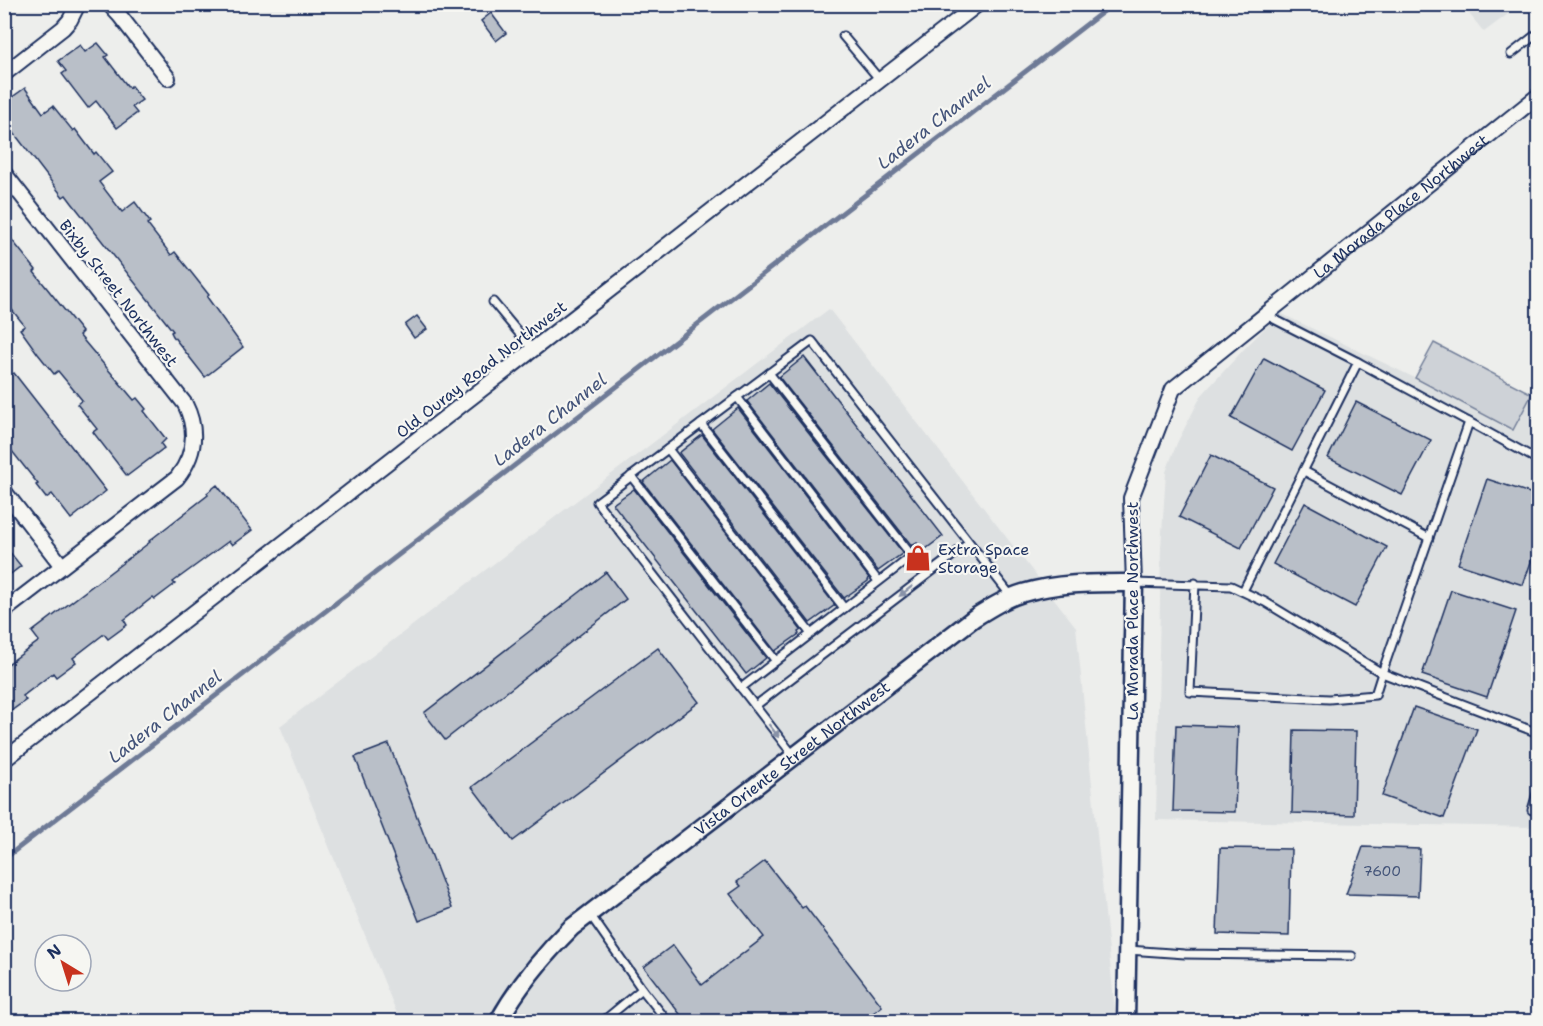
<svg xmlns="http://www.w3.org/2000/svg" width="1543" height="1026" font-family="'Shantell Sans',sans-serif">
<rect width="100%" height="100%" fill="#edeeec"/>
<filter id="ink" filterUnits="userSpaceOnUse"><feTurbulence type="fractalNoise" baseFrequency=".0167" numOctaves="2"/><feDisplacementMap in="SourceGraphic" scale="12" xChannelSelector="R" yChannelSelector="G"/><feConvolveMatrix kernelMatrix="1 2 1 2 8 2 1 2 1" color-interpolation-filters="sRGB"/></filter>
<g filter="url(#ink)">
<!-- built -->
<g fill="#dde0e1">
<polygon points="1462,5 1520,5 1484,32"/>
<polygon points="829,309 1076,627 1116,1021 400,1021 280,726"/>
<polygon points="1280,313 1415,378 1434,343 1532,394 1538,383 1538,827 1156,820 1161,548 1166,472 1177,443 1201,396 1246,347"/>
</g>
<!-- green -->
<polygon fill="#ced2d7" stroke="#74809a" stroke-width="1.5" points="1434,343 1532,394 1513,430 1415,378"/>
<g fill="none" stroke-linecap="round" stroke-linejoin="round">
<!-- stream -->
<polyline stroke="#6e7a96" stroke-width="5" points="4,859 1113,4"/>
</g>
<!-- building -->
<g fill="#b9bfc8" stroke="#1b2f5e" stroke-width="1.5">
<polygon points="491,13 506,33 496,41 481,21"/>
<polygon points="98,43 108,55 105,57 129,88 131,86 142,100 132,107 137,113 117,128 96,101 88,108 62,74 66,71 58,61 80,45 85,52"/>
<polygon points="25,88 43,113 53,106 73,131 75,129 94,154 96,152 112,172 99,182 122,212 135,202 150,222 147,224 171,255 175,252 209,295 207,297 243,347 205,377 173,336 171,332 173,331 72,203 66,195 63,197 4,120 4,103"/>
<polygon points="4,230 36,270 34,272 82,332 79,335 134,400 137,398 146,409 144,411 166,439 161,444 164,448 127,476 93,432 97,429 77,404 82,400 58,371 54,374 38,354 20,329 25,326 4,300"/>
<polygon points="417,316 427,329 414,338 405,325"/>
<polygon points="804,357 943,536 923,551 917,543 912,546 779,377"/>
<polygon points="1264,358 1325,390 1292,451 1231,418"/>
<polygon points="14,373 106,491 71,519 52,494 46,498 36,485 38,484 4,441 4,380"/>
<polygon points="769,383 903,553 878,571 747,401"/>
<polygon points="1356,402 1431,440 1402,495 1328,458"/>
<polygon points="738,408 869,578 868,581 844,598 712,429"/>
<polygon points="702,435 835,605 810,623 679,453"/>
<polygon points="1211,455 1273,487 1241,548 1179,517"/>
<polygon points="670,460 801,630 798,632 799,634 775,651 643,482"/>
<polygon points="1487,479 1539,496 1539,539 1523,585 1458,564"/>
<polygon points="217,485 252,530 232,545 229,541 173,582 175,584 155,599 153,597 124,620 127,625 108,639 104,634 73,658 76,662 56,677 53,673 23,696 26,700 4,716 4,667 39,641 32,632 150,542 149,541 208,495 207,493"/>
<polygon points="634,489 766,658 746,674 613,504"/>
<polygon points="1305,503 1387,547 1355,607 1273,564"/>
<polygon points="4,545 21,566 4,579"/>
<polygon points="606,572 626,599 445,740 424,713"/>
<polygon points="1451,590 1516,611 1487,697 1422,675"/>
<polygon points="658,648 699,702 513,841 472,787"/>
<polygon points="1414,707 1477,729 1444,818 1382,796"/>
<polygon points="1176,725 1238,727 1235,812 1173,811"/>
<polygon points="1294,730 1356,731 1354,815 1292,813"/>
<polygon points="389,744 452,908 419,921 355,757"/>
<polygon points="1363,847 1420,849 1418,896 1346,894"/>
<polygon points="1220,848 1291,849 1289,936 1217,934"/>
<polygon points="765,861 802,908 805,906 882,1006 862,1022 686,1022 644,967 673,945 702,985 764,937 730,894 741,886 737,882"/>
</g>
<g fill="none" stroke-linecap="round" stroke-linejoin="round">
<!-- service casing -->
<g stroke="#1b2f5e" stroke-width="11">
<g id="service">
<polyline points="843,36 880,80"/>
<polyline points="1511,54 1538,33"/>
<polyline points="493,302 533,350"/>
<polyline points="1358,362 1469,422"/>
<polyline points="737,397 878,581"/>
<polyline points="701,424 844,608"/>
<polyline points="668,449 811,634"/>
<polyline points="1538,460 1469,422 1382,673 1538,733"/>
<polyline points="1304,471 1429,538"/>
<polyline points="631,476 776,661"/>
<polyline points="1134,583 1231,586 1265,602 1382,673 1375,695 1329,699 1190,692 1195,583"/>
<polyline points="1243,591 1358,362 1266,315"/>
<polyline points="741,688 912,556 769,373"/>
<polyline points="755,706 969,543"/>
<polyline points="793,755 597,502 812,341 1011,596"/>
<polyline points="1532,810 1538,790"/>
<polyline points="589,913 642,989 602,1022"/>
<polyline points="1128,950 1185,954 1352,956"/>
<polyline points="642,989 668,1022"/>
</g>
</g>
<!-- minor casing -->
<g stroke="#1b2f5e" stroke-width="18">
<g id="minor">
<polyline points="109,4 120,16 168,78"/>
<polyline points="4,74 63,28 70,20 78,4"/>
<path d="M 4,173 L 185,404 C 198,430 195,455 177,478 L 4,611"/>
<polyline points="4,491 62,566"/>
<path id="s1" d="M 1134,583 L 1131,498 L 1173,389 L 1538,96"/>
<polyline points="4,760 978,4"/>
</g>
</g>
<!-- tertiary casing -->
<g stroke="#1b2f5e" stroke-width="21">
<g id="tertiary">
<path id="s2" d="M 498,1022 C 518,986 542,957 571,928 L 974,618 C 990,608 1006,598 1023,593 C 1059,582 1097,583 1134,583 L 1126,1022"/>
</g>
</g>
<!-- service -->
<use href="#service" stroke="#f6f6f2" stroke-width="7"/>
<!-- minor -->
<use href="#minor" stroke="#f6f6f2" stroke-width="14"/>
<!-- tertiary -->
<use href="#tertiary" stroke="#f6f6f2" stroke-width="16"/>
</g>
<!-- one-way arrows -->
<defs><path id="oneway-solid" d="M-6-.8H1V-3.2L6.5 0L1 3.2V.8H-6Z" transform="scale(1.5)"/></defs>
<g fill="#8892a8">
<use href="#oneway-solid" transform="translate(906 591) rotate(142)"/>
<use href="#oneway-solid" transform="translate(774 731) rotate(52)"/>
</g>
</g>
<!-- icons -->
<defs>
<g id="shop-bare" transform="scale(2.07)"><path d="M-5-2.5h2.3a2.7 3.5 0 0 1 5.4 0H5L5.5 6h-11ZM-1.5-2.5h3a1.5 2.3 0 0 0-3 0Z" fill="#c8321e" stroke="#f6f6f2" stroke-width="2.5" paint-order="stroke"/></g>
</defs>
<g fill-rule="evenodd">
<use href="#shop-bare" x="918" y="558"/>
</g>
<g text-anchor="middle" stroke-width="4.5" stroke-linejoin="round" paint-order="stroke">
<!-- number labels -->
<g font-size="14" fill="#425378">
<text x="1382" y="876">7600</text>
</g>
<!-- street labels -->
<g font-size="16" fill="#1b2f5e" stroke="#f6f6f2">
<text dy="6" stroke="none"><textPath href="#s1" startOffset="494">La Morada Place Northwest</textPath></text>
<text transform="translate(119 293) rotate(52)" y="6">Bixby Street Northwest</text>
<text transform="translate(481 369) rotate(-38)" y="6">Old Ouray Road Northwest</text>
<text transform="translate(1132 611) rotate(-90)" y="6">La Morada Place Northwest</text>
<text dy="6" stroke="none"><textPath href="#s2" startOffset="398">Vista Oriente Street Northwest</textPath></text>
</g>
<!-- poi labels -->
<g font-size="16" fill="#1b2f5e" stroke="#f6f6f2" text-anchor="start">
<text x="938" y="555">Extra Space<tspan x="938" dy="18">Storage</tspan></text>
</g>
<!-- water labels -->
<g font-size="18" font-style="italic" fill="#44547a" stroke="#f6f6f2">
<text transform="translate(934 123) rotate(-38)" y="6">Ladera Channel</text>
<text transform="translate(550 420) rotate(-38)" y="6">Ladera Channel</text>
<text transform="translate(165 717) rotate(-38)" y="6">Ladera Channel</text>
</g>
</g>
<!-- margin -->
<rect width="1543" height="1026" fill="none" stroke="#f6f6f2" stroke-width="24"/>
<rect x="12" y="12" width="1519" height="1002" fill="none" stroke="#1b2f5e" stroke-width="2" filter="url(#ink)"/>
<!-- north arrow -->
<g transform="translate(63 963) rotate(322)"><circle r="28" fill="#f6f6f2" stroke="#9ea6b7" stroke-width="1.5"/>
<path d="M0-4.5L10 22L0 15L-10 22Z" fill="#c8321e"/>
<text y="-9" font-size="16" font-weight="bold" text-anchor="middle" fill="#1b2f5e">N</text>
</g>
</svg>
